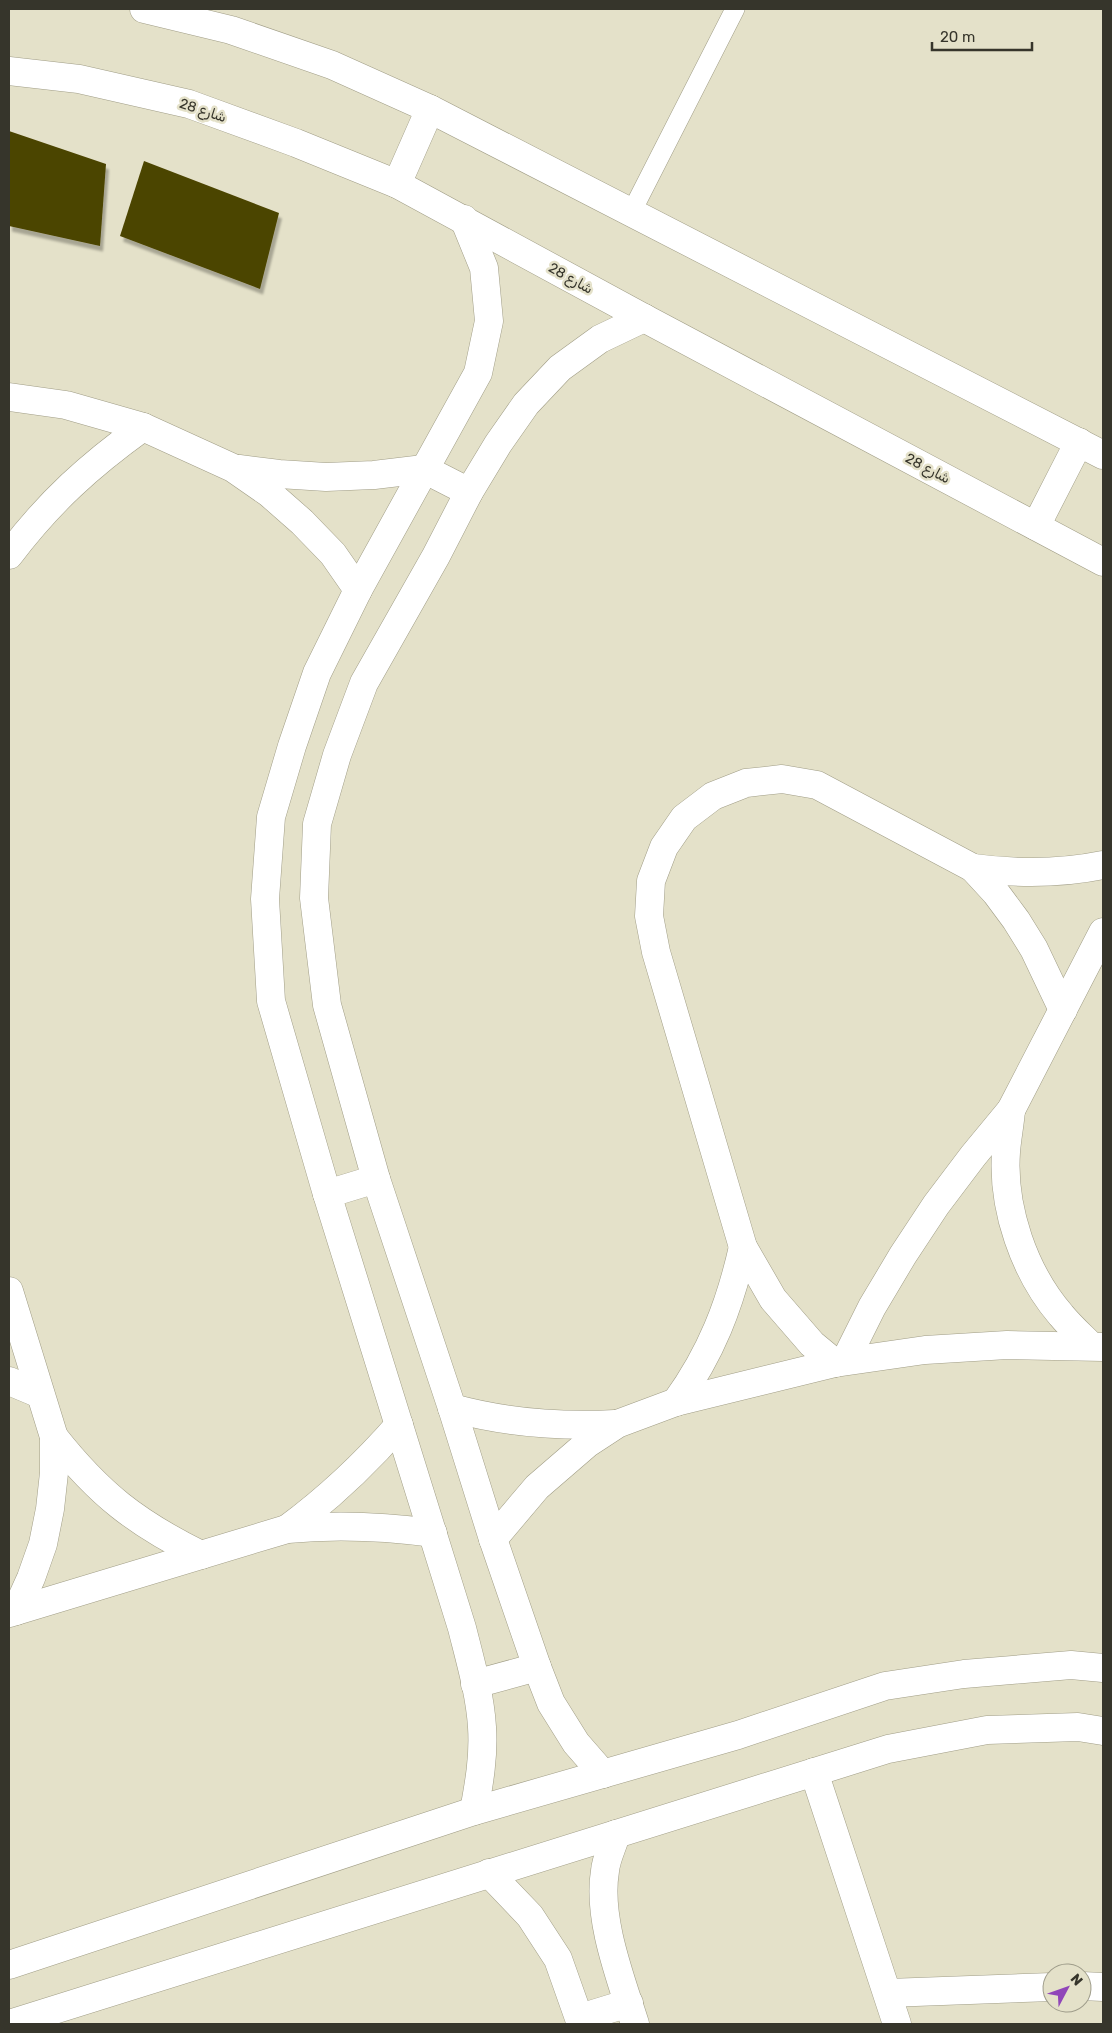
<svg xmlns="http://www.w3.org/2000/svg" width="1112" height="2033" font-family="Rubik,Vazirmatn,sans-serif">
<defs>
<filter id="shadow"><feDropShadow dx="3" dy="5.5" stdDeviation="1" flood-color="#0004"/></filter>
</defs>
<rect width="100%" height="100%" fill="#e4e1c9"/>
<!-- building -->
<g fill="#4c4406" filter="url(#shadow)">
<polygon points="9,131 106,164 100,246 9,226"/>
<polygon points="144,161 279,213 260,289 120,236"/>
</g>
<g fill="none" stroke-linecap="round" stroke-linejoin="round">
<!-- service casing -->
<g stroke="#a09d86" stroke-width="20">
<polyline id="service" points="631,213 735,9"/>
</g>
<!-- minor casing -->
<g stroke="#a09d86" stroke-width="29">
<g id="minor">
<path d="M 464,219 L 484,268 L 489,321 L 478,373 L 358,590 L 317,673 L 292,746 L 271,817 L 265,899 L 271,1001 L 327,1194 L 462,1628 C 470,1660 480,1694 482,1727 C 484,1756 479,1784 474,1811"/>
<polyline points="9,397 66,405 143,427 233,468 269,493 302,522 333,554 358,590"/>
<polyline points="239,469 279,474 326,477 374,475 424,469 469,492"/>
<path d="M 9,555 C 50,501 89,466 143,427"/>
<path d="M 973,868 C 1018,874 1059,874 1103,865"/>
<path d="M 1011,1110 C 1010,1124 1007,1138 1006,1152 C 1002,1208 1024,1272 1061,1315 C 1070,1326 1080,1335 1090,1345"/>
<polyline points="327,1194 376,1179"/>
<polyline points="9,1291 54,1437 54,1473 50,1509 43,1544 31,1578 16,1611"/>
<polyline points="845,1361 872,1307 903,1255 936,1205 973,1156 1011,1110 1103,932"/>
<polyline points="835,1363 812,1344 773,1299 743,1247 656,952 649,916 651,881 664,847 684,818 713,796 746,783 782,779 817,785 973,868 996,893 1016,920 1034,949 1063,1010"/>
<polyline points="9,1381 40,1394"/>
<path d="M 676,1402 C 711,1354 730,1305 743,1247"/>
<path d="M 452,1408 C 507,1423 559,1427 615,1424"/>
<path d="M 54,1437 C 99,1494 136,1523 201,1555"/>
<path d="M 287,1529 C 329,1498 365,1464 399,1425"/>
<polyline points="493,1539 537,1487 588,1443 617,1424 676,1402 835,1363 925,1350 1007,1345 1103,1347"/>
<path d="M 9,1613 L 287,1529 C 338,1524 382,1526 433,1533"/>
<polyline points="475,1684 537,1667"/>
<polyline points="814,1772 897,2024"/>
<polyline points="603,1774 576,1743 551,1703 537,1667 493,1539 452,1408 376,1179 327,1005 314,898 317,824 337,755 364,683 436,556 469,492 498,444 526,404 560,368 600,339 644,318"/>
<path d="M 616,1834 C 613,1846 606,1858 605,1871 C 597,1919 621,1979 635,2024"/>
<polyline points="489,1873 530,1916 558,1959 581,2024"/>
<polyline points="9,1965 474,1811 738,1735 885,1686 964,1674 1071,1665 1103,1668"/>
<polyline points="1082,1986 1103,1987"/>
<polyline points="888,1993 1052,1987"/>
<polyline points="580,2018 629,2003"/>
<polyline points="9,2024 888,1749 987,1730 1078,1727 1103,1731"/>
</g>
</g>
<!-- tertiary casing -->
<g stroke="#a09d86" stroke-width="29">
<g id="tertiary">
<polyline points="144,9 231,30 332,65 430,109 1103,455"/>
<polyline points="9,71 79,79 189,104 296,143 397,184 644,318 1103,562"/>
<polyline points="397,184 430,109"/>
<polyline points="1036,526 1079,442"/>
</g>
</g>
<!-- service -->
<use href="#service" stroke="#fff" stroke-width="19"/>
<!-- minor -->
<use href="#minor" stroke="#fff" stroke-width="28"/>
<!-- tertiary -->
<use href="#tertiary" stroke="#fff" stroke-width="28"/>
</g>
<g text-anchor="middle" stroke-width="5" stroke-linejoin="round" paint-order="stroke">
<!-- street labels -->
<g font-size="14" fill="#36352b" stroke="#e4e1c9">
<text transform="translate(203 110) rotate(18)" y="5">شارع 28</text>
<text transform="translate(571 278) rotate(29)" y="5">شارع 28</text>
<text transform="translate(928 468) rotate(28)" y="5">شارع 28</text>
</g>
</g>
<!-- border -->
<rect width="1112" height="2033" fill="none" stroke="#36352b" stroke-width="20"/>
<!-- north arrow -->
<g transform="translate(1067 1988) rotate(49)"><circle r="24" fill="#e4e1c9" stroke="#9e9c8a"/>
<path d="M0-4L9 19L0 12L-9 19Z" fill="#9046b9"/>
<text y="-8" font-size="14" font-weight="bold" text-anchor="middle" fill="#36352b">N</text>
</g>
<!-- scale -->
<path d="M932 42v8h100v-8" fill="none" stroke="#36352b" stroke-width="2.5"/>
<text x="940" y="42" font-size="15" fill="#36352b" stroke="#e4e1c9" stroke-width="4" paint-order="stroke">20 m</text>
</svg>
